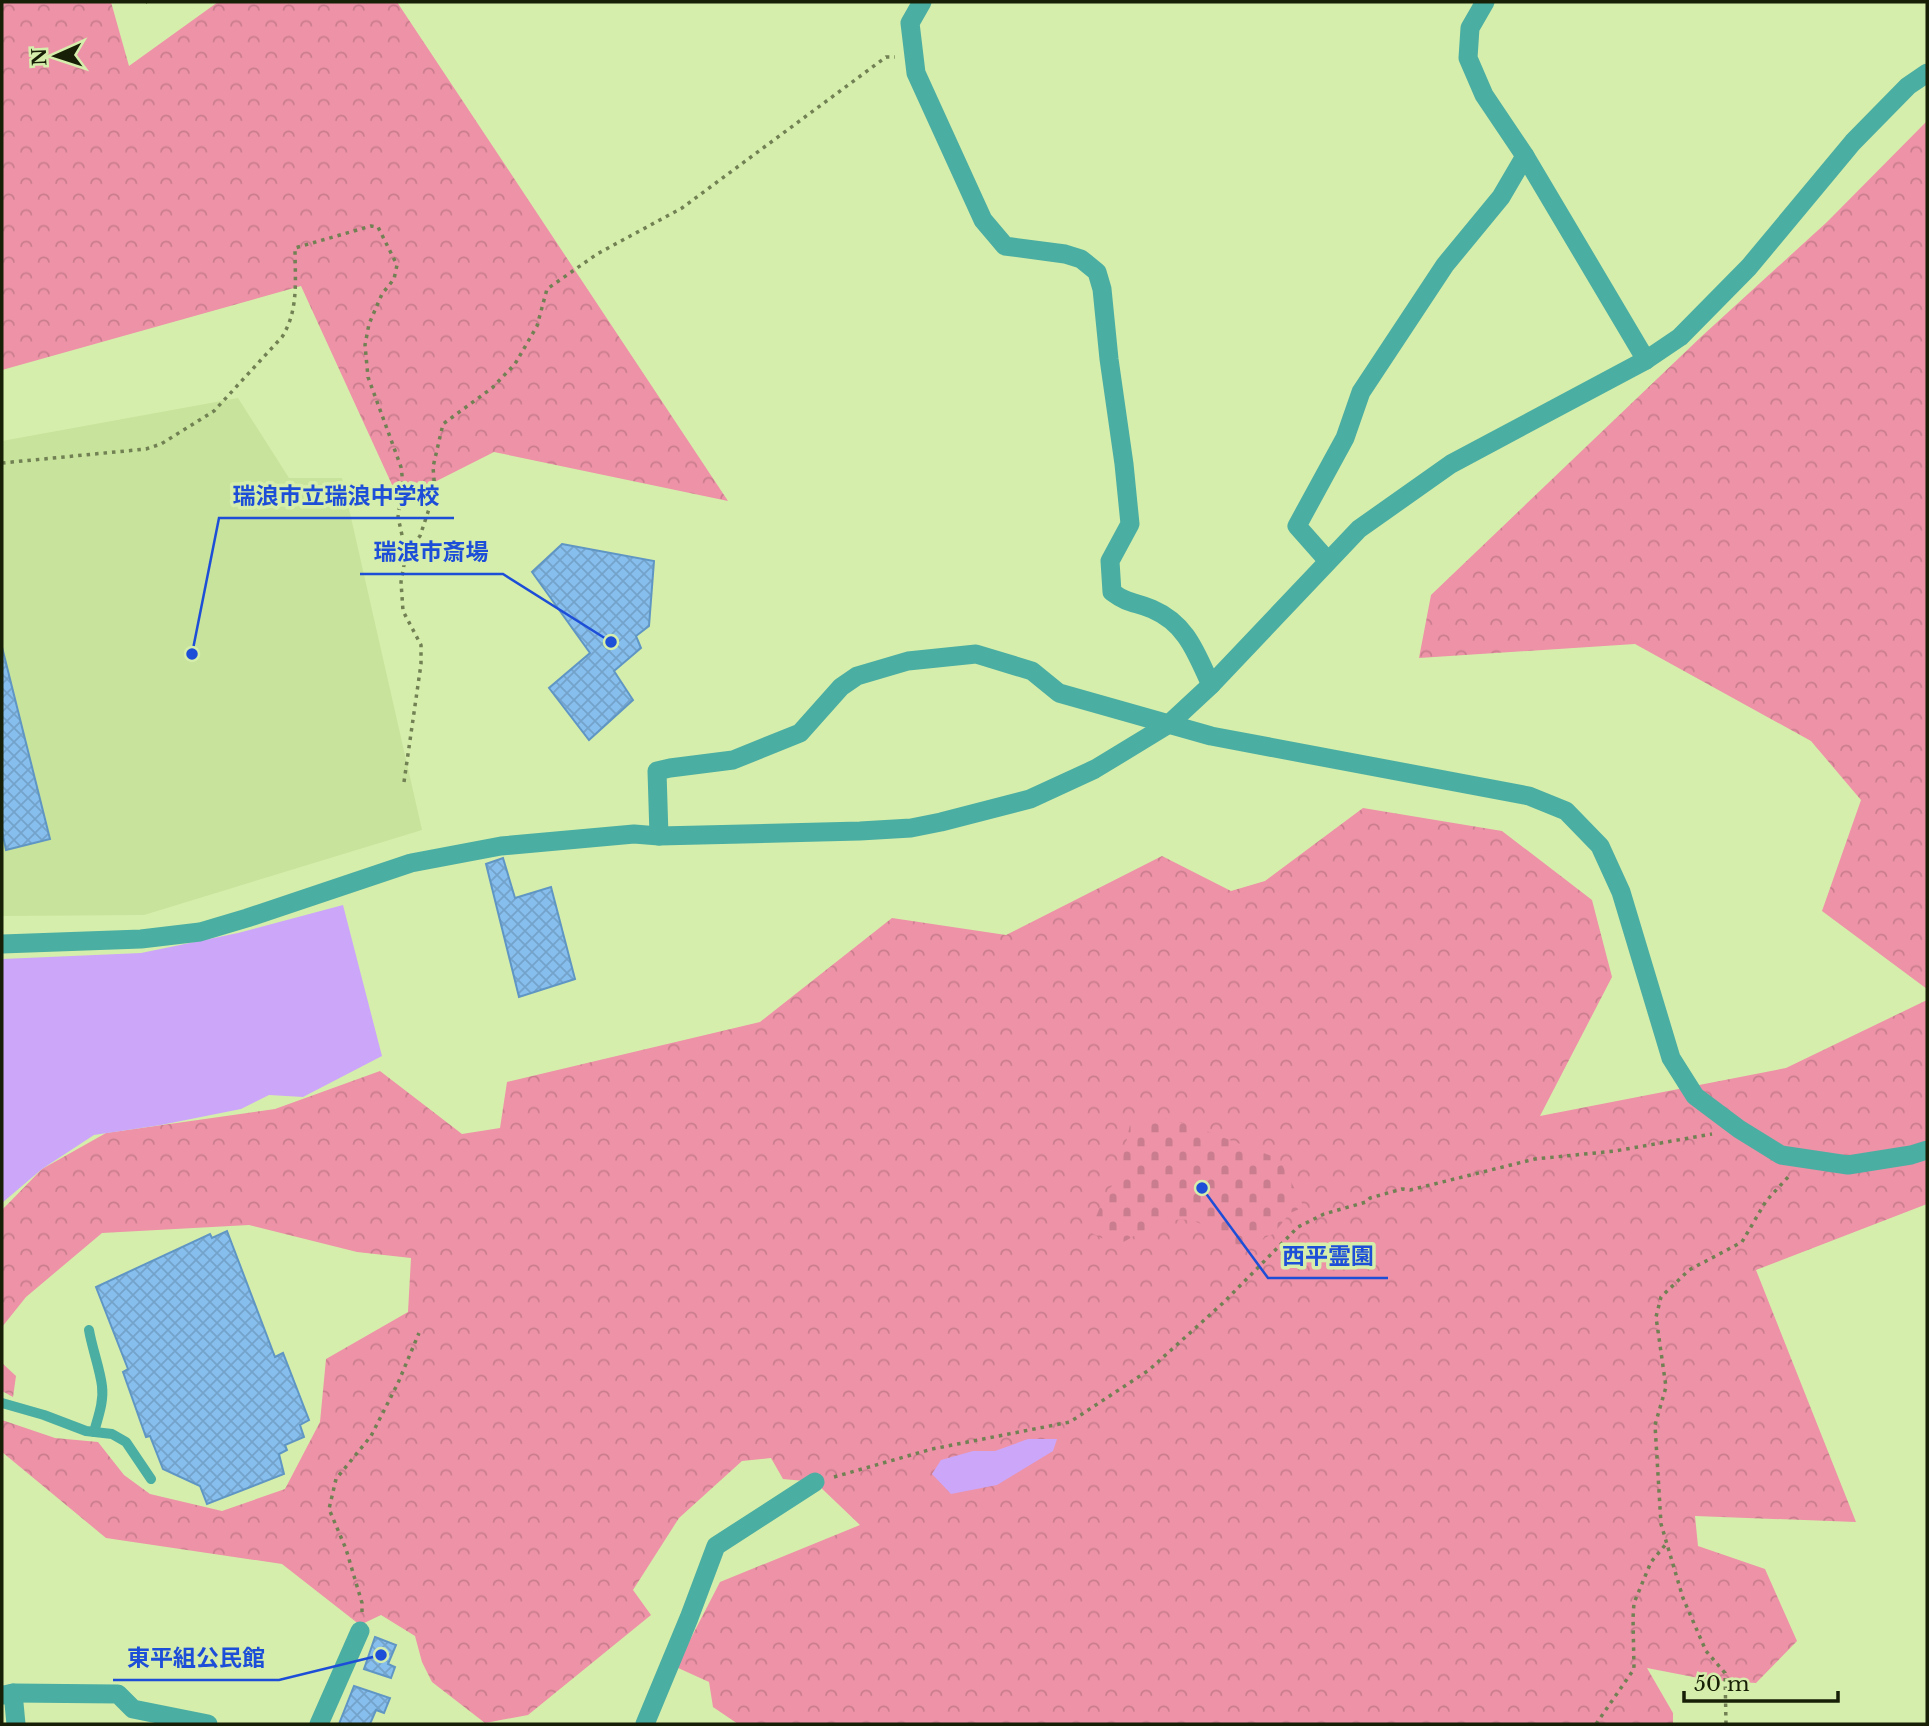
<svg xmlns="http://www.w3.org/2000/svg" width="1929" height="1726" font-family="'Libre Baskerville','Noto Sans JP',serif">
<defs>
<pattern id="forest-crowns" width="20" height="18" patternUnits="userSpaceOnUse" patternTransform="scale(1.75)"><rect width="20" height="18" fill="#ed92a7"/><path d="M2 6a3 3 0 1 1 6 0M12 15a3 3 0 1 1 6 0" fill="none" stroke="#ca7d8e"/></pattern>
<pattern id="cemetery-stones" width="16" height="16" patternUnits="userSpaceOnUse" patternTransform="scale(1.75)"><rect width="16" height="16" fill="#ed92a7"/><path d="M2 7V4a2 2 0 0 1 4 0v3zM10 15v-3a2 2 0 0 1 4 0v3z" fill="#ca7d8e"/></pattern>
<pattern id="building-cross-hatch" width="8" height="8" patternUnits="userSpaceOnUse" patternTransform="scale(1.75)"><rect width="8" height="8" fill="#86beed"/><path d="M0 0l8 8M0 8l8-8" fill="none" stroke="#73a3ca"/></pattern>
</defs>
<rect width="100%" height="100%" fill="#d6eeac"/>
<!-- built -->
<polygon fill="#c8e39b" points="238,398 289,478 342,478 422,830 144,915 2,916 2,441"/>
<!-- forest -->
<g fill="url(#forest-crowns)">
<polygon points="2,2 111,2 129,66 218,2 397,2 728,501 494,452 399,500 301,286 2,370"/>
<polygon points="1927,121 1927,989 1822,911 1861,800 1811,741 1635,644 1419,658 1431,595 1702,336 1827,222"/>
<polygon points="1363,808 1502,831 1592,900 1612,977 1540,1116 1786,1068 1927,1000 1927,1204 1756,1270 1856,1522 1695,1516 1698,1546 1765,1569 1797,1641 1756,1683 1709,1680 1647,1668 1673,1713 1673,1724 738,1724 713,1707 709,1682 676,1667 720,1582 860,1525 815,1482 783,1479 771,1458 742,1461 679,1518 633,1590 651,1615 528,1715 485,1723 432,1682 422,1662 415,1636 381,1615 360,1625 282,1564 106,1538 2,1452 2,1420 55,1438 98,1442 124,1475 150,1494 222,1511 285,1489 320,1422 326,1359 408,1312 411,1258 357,1252 249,1225 102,1233 26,1297 2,1327 2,1210 42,1169 106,1133 275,1109 380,1071 462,1134 500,1128 507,1082 760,1022 892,918 1006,935 1162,856 1231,891 1265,881"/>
<polygon points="2,1363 16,1376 13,1397 2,1391"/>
</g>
<!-- cemetery -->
<path fill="url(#cemetery-stones)" d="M 1164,1118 L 1201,1129 L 1279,1159 L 1304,1207 L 1290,1213 L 1273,1234 L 1242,1248 C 1228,1240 1214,1230 1199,1223 C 1172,1211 1139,1233 1117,1246 L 1090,1232 L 1102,1202 L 1119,1174 L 1130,1125 Z"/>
<!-- water -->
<g fill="#cca7f9">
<polygon points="343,905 382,1056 303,1097 269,1095 241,1109 161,1125 94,1135 42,1169 2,1203 2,959 141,953 238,933"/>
<polygon points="1028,1439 1057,1439 1053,1451 997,1485 951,1494 932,1474 941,1460 973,1451 995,1451"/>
</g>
<!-- building -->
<g fill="url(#building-cross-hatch)" stroke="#6096c4" stroke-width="2">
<polygon points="562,544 654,561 649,626 636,636 641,648 614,671 633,700 589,740 549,688 590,653 532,572"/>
<polygon points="2,647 50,839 6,850 2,831"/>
<polygon points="503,858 515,898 551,887 575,979 519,997 486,864"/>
<polygon points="227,1231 275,1357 283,1353 309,1420 300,1425 304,1437 285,1445 287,1450 279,1454 284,1474 207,1504 200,1486 163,1469 150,1436 146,1437 123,1372 128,1369 96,1287 210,1234 212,1238"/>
<polygon points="375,1637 396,1645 388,1664 395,1667 391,1678 364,1669"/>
<polygon points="354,1686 390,1698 384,1713 376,1710 370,1724 339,1724"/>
</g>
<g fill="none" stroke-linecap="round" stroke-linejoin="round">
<!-- path -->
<g stroke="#718154" stroke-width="3.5" stroke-dasharray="3.5 5" stroke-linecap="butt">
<polyline points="146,2 147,2"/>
<path d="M 2,463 L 146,449 L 161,444 L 214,411 L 282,337 C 299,310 295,280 295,248 L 371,226 L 378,227 L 397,265 L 394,279 L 382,294 L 369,324 L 365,345 L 368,377 L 401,467 L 403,483 L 398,517 L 406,553"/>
<polyline points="404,782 421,664 421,645 403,611 401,582 406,553 420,536 435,491 433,467 443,424 492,388 515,364 537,326 547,289 597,254 682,208 886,57 895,57"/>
<polyline points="834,1477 932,1449 1070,1422 1149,1370 1223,1303 1298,1227 1324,1214 1366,1202 1370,1198 1402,1189 1410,1190 1535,1159 1615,1151 1712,1134"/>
<polyline points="362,1612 362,1603 346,1549 329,1509 336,1479 371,1436 398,1383 419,1333"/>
<polyline points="1596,1724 1634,1669 1633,1618 1634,1603 1651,1562 1666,1544"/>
<polyline points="1726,1724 1725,1673 1706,1651 1683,1598 1661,1524 1655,1425 1666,1387 1656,1317 1661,1297 1689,1270 1742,1242 1766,1201 1789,1176"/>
</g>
<!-- service -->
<g stroke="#4baea2" stroke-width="10">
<path d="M 89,1330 C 92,1348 100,1369 102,1386 C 104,1402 98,1417 94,1432"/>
<polyline points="2,1403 44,1415 86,1431 112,1434 126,1442 151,1479"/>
</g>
<!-- minor -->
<g stroke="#4baea2" stroke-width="19">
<path d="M 922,2 L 910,23 L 916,73 L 983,220 L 1005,246 L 1065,254 L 1081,259 L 1097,272 L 1102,289 L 1109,359 L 1124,464 L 1130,524 L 1110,561 L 1112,592 C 1128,604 1135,602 1152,609 C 1187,624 1196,653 1211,685"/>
<polyline points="1485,2 1470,28 1468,58 1484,95 1525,156 1646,360"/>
<polyline points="1328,561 1297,526 1345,438 1361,392 1445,265 1501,197 1525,156"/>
<polyline points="659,836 657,771 670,768 733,760 800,733 841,687 857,676 908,661 976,654 1032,671 1059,693 1211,736 1529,796 1566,811 1600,846 1621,892 1671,1058 1695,1096 1739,1129 1781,1155 1848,1165 1911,1155 1927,1150"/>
<polyline points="13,1693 118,1694 133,1709 208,1724"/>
<polyline points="4,1695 13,1693 16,1724"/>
<polyline points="319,1724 360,1631"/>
<polyline points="645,1724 689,1618 716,1546 815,1482"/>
</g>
<!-- tertiary -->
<polyline stroke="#4baea2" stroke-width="19" points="2,944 141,939 200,932 247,918 411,863 501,846 634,834 659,836 860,831 911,828 941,822 1030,799 1095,769 1169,724 1211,685 1359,529 1451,464 1646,360 1680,337 1749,267 1853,142 1908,86 1927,73"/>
</g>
<!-- callouts -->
<path fill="none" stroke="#1d4ed8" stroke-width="2.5" d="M192 654L219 518H454M611 642L503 574H360M1202 1188L1268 1278H1388M381 1655L279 1680H113"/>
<g fill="#1d4ed8" stroke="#d6eeac" stroke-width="2.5">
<circle cx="192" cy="654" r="7"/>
<circle cx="611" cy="642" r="7"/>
<circle cx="1202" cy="1188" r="7"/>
<circle cx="381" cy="1655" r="7"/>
</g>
<g font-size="23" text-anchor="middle" font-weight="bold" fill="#1d4ed8" stroke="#d6eeac" stroke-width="7" stroke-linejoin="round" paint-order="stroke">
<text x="336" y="504">瑞浪市立瑞浪中学校</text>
<text x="431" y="560">瑞浪市斎場</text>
<text x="1328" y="1264">西平霊園</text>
<text x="196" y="1666">東平組公民館</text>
</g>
<!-- border -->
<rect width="1929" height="1726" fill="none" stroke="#171f06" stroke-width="7"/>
<!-- north arrow -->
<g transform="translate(56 56) rotate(267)" stroke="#d6eeac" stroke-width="5" paint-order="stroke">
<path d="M0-5L12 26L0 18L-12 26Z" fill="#171f06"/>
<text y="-10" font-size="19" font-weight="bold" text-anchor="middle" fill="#171f06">N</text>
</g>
<!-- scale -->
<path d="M1684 1691v10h154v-10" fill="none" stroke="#171f06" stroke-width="3.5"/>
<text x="1694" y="1691" font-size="21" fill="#171f06" stroke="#d6eeac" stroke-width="5" paint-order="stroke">50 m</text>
</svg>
